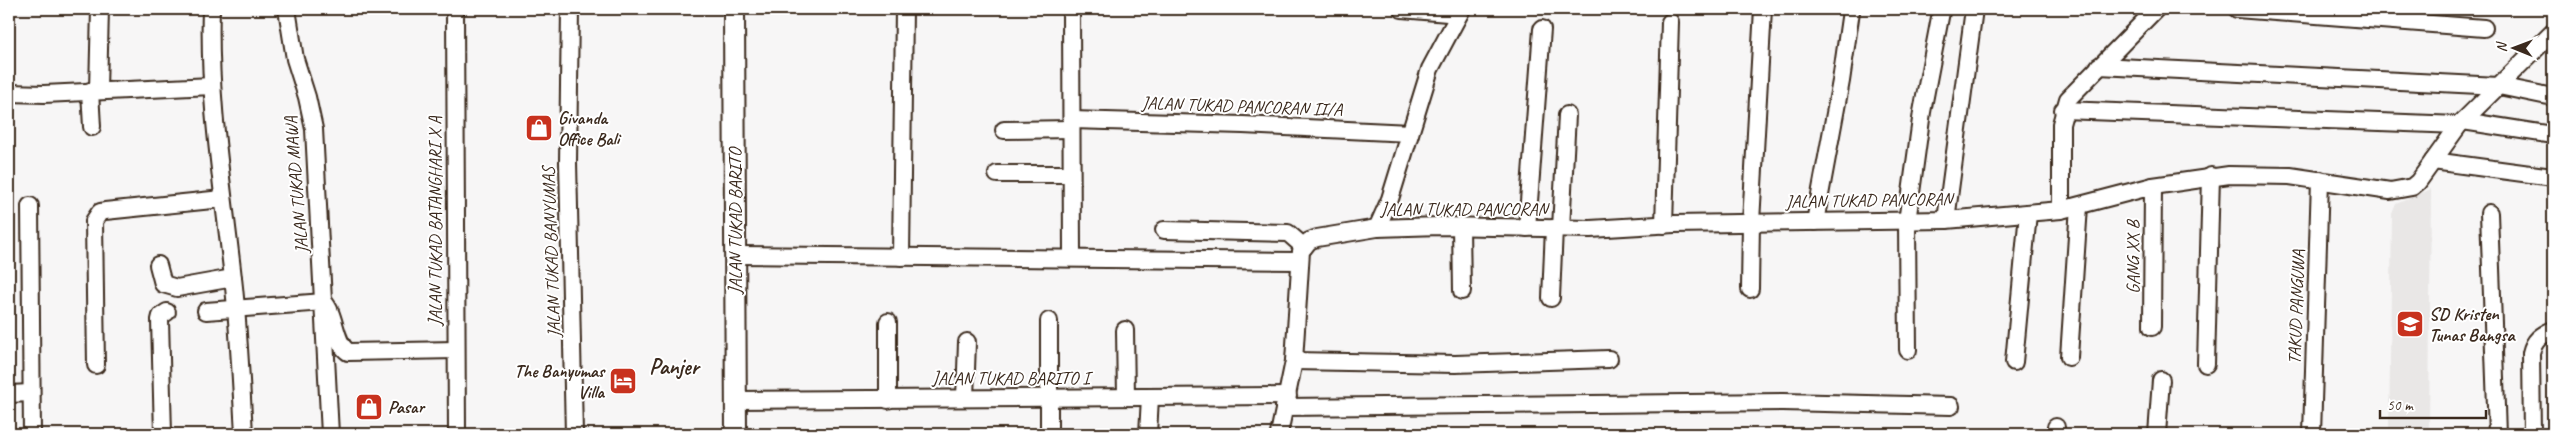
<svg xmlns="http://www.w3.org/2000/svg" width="2562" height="443" font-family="Caveat,sans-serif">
<rect width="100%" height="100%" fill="#f7f6f6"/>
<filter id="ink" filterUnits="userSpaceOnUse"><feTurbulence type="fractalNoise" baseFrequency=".02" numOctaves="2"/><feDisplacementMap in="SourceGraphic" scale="10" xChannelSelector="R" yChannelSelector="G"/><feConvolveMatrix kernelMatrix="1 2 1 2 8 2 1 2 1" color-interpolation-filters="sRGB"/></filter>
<g filter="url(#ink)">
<!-- built -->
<polygon fill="#e9e7e6" points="2431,189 2429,434 2389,434 2392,214 2396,204"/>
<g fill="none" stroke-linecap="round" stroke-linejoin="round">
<!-- minor casing -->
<g stroke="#3b2a1e" stroke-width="20">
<g id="minor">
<path d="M 211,9 C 208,99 223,188 233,278 C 239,330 241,382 244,434"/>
<polyline points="287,9 295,59 307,97 314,129 330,434"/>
<polyline points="455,9 457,434"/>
<polyline points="570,9 568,162 574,434"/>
<polyline points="1071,9 1072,257"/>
<polyline points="1402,9 1459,14"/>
<polyline points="2237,9 2484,28"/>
<polyline points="2099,66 2499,86 2553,97"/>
<polyline points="98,90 100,9"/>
<polyline points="90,91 92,127"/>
<polyline points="9,93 44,94 212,86"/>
<polyline points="2063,110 2459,125"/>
<polyline points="1072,120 1243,125 1410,133"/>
<polyline points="2463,121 2553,135"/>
<polyline points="1004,130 1071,129"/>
<polyline points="2433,161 2553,177"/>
<polyline points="997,174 1071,174"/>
<polyline points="30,206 32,434"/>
<polyline points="2061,210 2061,124 2068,99 2156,9"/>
<polyline points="2489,213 2497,434"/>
<polyline points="1946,220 1974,9"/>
<polyline points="1815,222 1841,81 1851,11"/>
<polyline points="1664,225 1670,22"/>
<polyline points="1461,226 1462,291"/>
<polyline points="1377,228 1390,199 1430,69 1462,9"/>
<polyline points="1527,228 1542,29"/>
<polyline points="1561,228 1567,115"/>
<polyline points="1164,230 1288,233 1304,247"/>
<polyline points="735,255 1299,261"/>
<polyline points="901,257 904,9"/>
<polyline points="158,265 163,284 177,288 233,278"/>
<polyline points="1750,289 1751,222 1763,9"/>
<polyline points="1551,298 1554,228"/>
<path d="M 206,311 L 324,302 C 336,315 334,342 348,352 L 456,350"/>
<polyline points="2152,327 2153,186"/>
<polyline points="1125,330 1126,397"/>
<polyline points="1908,350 1907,222 1922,112 1941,12"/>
<polyline points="2069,357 2079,206"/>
<polyline points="1294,361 1455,364 1609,359"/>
<polyline points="2014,362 2028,213"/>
<polyline points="2206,364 2211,176"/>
<polyline points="96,365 94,221 100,212 105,211 222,199"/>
<polyline points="9,394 31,393"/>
<polyline points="965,398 967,342"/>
<polyline points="736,400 1288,396"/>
<polyline points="888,400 888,322"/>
<polyline points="1284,407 1783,402 1951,406"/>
<polyline points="163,434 160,320 161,316 167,312"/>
<polyline points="1049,434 1049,321"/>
<polyline points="1148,434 1150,397"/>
<polyline points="1279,434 1294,361 1301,251 1309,241 1317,238 1377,228 1440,226 1590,229 1674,224 1946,220 2061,210 2153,186 2229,175 2290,176 2390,191 2412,187 2418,182 2459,125 2553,32"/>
<polyline points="2056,434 2056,427"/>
<polyline points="2157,434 2161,380"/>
<polyline points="2312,434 2320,180"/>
<path d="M 2532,434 L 2531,353 C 2534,340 2541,335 2553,330"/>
</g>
</g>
<!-- tertiary casing -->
<g stroke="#3b2a1e" stroke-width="24">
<polyline id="tertiary" points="734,9 736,434"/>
</g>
<!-- minor -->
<use href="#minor" stroke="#fff" stroke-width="16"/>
<!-- tertiary -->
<use href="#tertiary" stroke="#fff" stroke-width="20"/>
</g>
</g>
<!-- icons -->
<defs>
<g id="shop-square" transform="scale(1.4375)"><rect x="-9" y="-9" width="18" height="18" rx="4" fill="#c8321e" stroke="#fff"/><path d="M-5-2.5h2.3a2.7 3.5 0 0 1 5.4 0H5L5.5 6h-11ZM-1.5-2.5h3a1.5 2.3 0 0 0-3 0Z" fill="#fff"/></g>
<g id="school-square" transform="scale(1.4375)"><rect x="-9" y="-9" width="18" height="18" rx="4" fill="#c8321e" stroke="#fff"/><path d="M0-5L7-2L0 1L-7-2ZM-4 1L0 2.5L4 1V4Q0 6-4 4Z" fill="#fff"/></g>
<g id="hotel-square" transform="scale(1.4375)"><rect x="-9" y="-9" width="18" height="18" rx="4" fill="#c8321e" stroke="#fff"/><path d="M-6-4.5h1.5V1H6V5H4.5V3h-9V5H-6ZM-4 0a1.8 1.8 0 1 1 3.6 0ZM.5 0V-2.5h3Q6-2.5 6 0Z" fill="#fff"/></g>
</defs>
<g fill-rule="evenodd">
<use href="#shop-square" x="539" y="128"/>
<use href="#school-square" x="2410" y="324"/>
<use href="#hotel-square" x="623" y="381"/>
<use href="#shop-square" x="369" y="407"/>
</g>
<g text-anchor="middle" stroke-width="4" stroke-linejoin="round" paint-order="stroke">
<!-- street labels -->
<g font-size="18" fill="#3b2a1e" stroke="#fff">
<text transform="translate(1242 106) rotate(2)" y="6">JALAN TUKAD PANCORAN II/A</text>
<text transform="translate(296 185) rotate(-95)" y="6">JALAN TUKAD MAWA</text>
<text transform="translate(1869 200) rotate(-1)" y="6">JALAN TUKAD PANCORAN</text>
<text x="1464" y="215">JALAN TUKAD PANCORAN</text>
<text transform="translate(435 221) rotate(-90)" y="6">JALAN TUKAD BATANGHARI X A</text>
<text transform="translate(735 221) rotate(-90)" y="6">JALAN TUKAD BARITO</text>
<text transform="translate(551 252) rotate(-92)" y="6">JALAN TUKAD BANYUMAS</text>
<text transform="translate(2133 257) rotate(-90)" y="6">GANG XX B</text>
<text transform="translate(2296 307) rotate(-88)" y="6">TAKUD PANGUWA</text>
<text x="1011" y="384">JALAN TUKAD BARITO I</text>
</g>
<!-- poi labels -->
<g font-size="18" font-weight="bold" fill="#3b2a1e" stroke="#fff" text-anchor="start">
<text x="558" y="124">Givanda<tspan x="558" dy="21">Office Bali</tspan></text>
<text x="2429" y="320">SD Kristen<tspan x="2429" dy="21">Tunas Bangsa</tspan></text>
<text x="604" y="377" text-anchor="end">The Banyumas<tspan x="604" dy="21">Villa</tspan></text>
<text x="388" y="413">Pasar</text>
</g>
<!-- district labels -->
<g font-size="22" font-weight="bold" fill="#3b2a1e" stroke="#fff">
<text x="674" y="374">Panjer</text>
</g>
</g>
<!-- margin -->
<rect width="2562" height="443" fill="none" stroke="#fff" stroke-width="30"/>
<rect x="15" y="15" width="2532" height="413" fill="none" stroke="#3b2a1e" stroke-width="2" filter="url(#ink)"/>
<!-- north arrow -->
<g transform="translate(2514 48) rotate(271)" stroke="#ffffff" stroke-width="4" paint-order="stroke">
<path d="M0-4L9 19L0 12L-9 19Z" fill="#3b2a1e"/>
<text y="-8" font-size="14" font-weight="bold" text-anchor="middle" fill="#3b2a1e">N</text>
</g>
<!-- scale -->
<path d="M2380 410v8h106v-8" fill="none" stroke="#3b2a1e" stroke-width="2.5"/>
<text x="2387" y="410" font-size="15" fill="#3b2a1e" stroke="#ffffff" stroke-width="4" paint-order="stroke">50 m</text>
</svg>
